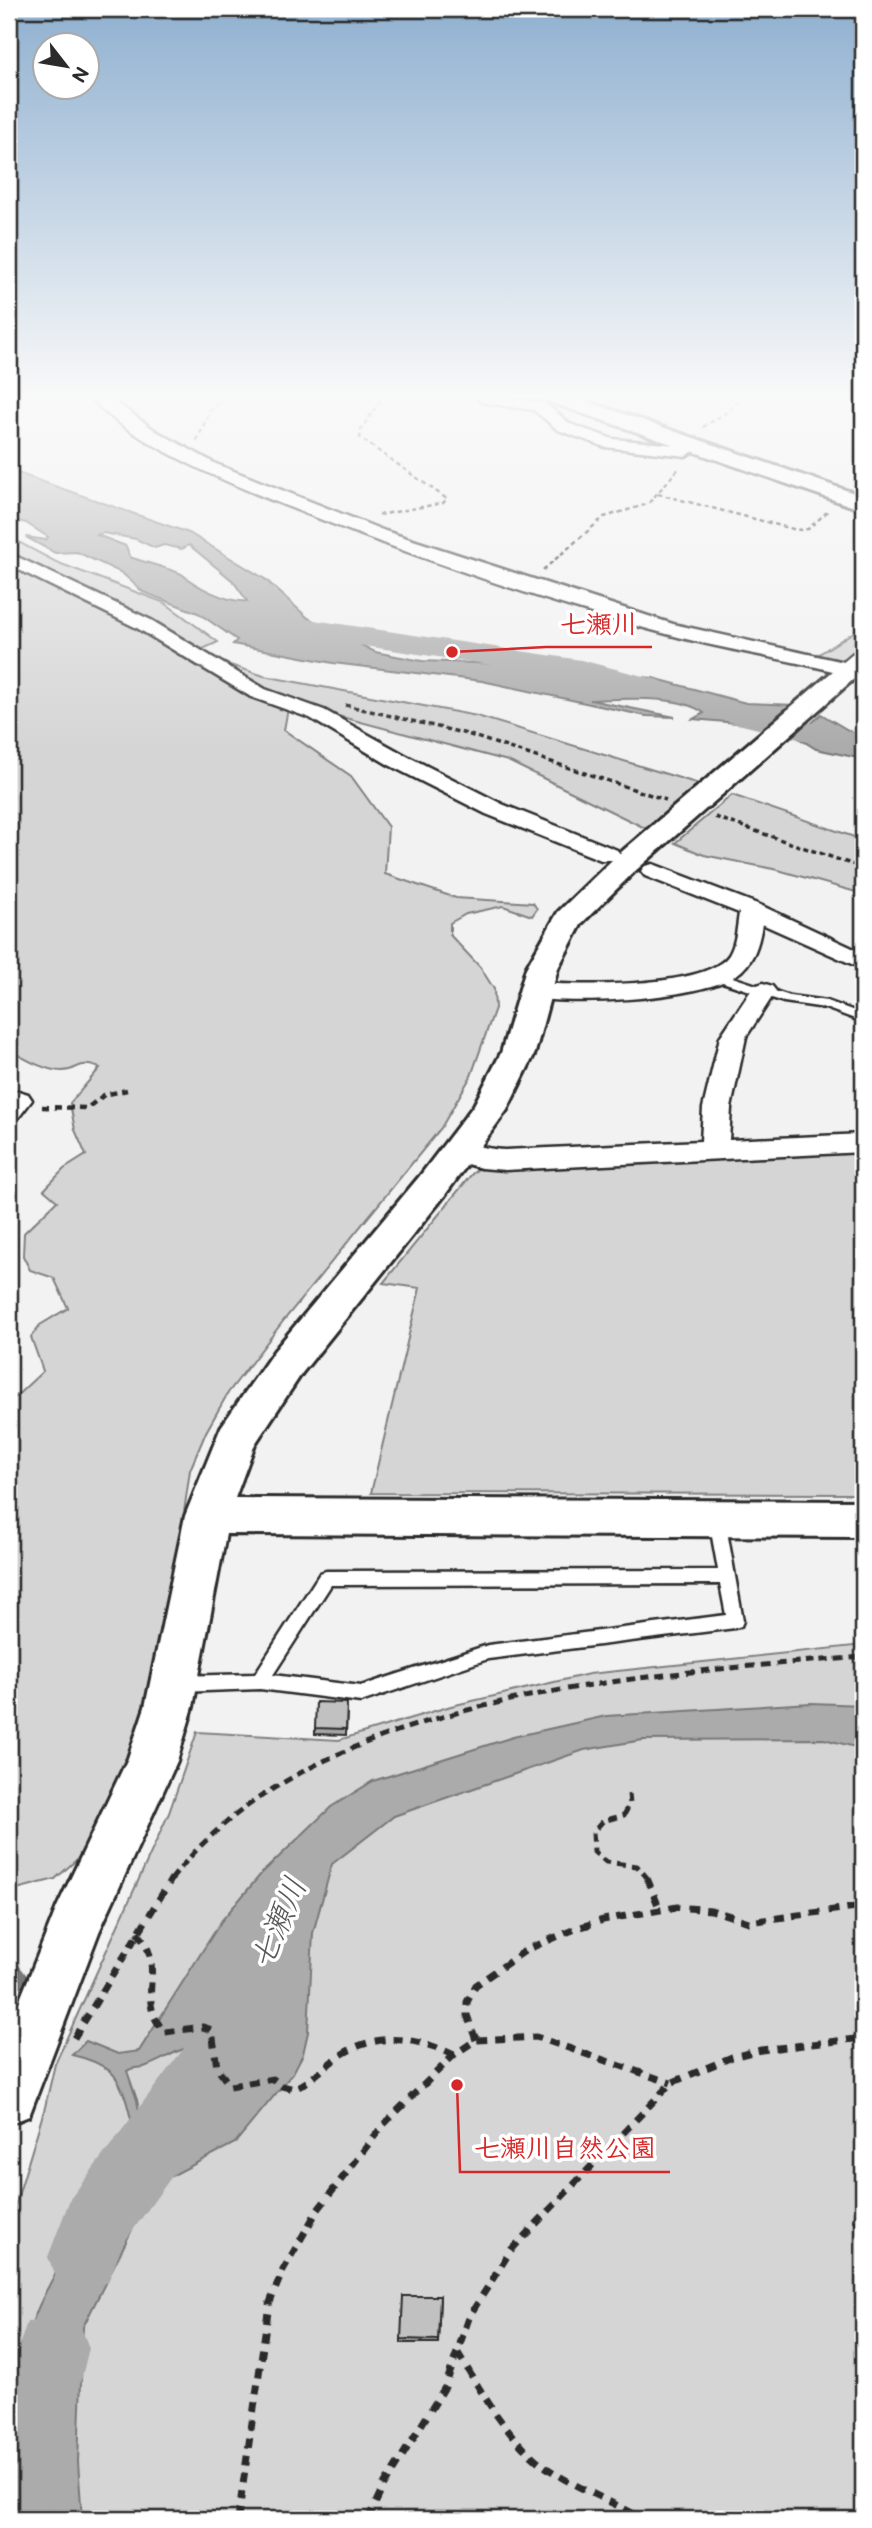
<svg xmlns="http://www.w3.org/2000/svg" width="872" height="2528" font-family="'Balsamiq Sans','Klee One',sans-serif">
<rect width="100%" height="100%" fill="#f2f2f2"/>
<filter id="ink" filterUnits="userSpaceOnUse"><feTurbulence type="fractalNoise" baseFrequency=".0143" numOctaves="2"/><feDisplacementMap in="SourceGraphic" scale="14" xChannelSelector="R" yChannelSelector="G"/><feConvolveMatrix kernelMatrix="1 2 1 2 8 2 1 2 1" color-interpolation-filters="sRGB"/></filter>
<g filter="url(#ink)">
<!-- green -->
<g fill="#d5d5d5" stroke="#808080" stroke-width="2">
<path d="M 9,537 L 56,562 L 165,603 L 218,642 L 194,653 L 264,676 L 477,716 L 699,784 L 649,830 L 508,761 L 289,703 L 284,730 L 351,776 L 388,827 L 385,874 L 456,898 L 533,903 L 537,909 L 532,916 L 503,906 L 466,914 L 450,923 L 450,935 L 480,967 L 494,989 L 495,1008 L 471,1076 L 441,1128 L 284,1320 L 228,1393 L 206,1432 L 190,1470 L 163,1660 L 139,1748 L 92,1846 L 55,1879 L 9,1891 L 9,1403 L 43,1371 L 31,1337 L 40,1325 L 68,1308 L 54,1278 L 30,1270 L 23,1256 L 24,1233 L 57,1201 L 44,1190 L 64,1169 L 86,1155 L 75,1130 L 70,1103 L 100,1068 C 76,1059 80,1071 62,1071 C 45,1071 24,1058 9,1050 Z"/>
<polygon points="863,626 863,644 842,662 801,653 819,654"/>
<polygon points="732,795 863,840 863,894 778,870 704,855 675,843"/>
<polygon points="863,1149 863,1494 371,1493 420,1288 383,1283 471,1175 480,1167"/>
<polygon points="863,1645 863,2519 9,2519 9,2226 45,2107 55,2064 169,1813 197,1732 339,1740 451,1706 589,1674"/>
</g>
<!-- water -->
<g fill="#ababab" stroke="#787878" stroke-width="2" fill-rule="evenodd">
<path d="M 9,470 L 189,533 L 265,579 L 308,618 L 375,652 L 422,661 L 502,664 L 653,678 L 746,703 L 793,705 L 770,726 L 693,719 L 704,713 C 679,694 621,699 590,700 L 675,717 L 646,716 L 482,681 L 333,663 L 233,644 L 237,640 L 198,613 L 143,592 L 122,573 L 77,552 L 55,553 L 26,537 L 46,540 L 48,537 L 26,523 L 9,519 ZM 103,533 L 136,539 L 155,548 L 164,545 L 182,549 L 189,545 L 233,581 L 247,601 C 228,603 195,586 183,575 C 179,571 139,561 130,557 L 126,546 L 97,535 Z"/>
<polygon points="821,714 863,739 863,759 816,749 797,737"/>
<path d="M 811,1703 L 863,1705 L 863,1749 L 824,1739 L 643,1740 L 584,1750 L 394,1816 L 332,1864 L 313,1933 L 308,2032 L 303,2054 L 293,2073 L 235,2143 L 156,2184 L 140,2205 L 136,2222 L 83,2327 L 78,2462 L 82,2519 L 28,2519 C 35,2493 57,2427 40,2406 L 19,2420 L 9,2440 C 9,2369 36,2295 79,2238 C 92,2222 133,2186 135,2168 C 138,2145 128,2088 111,2072 C 99,2062 86,2058 72,2055 L 86,2041 L 118,2054 L 139,2051 L 222,1920 L 261,1874 L 331,1807 L 373,1781 L 513,1737 L 606,1716 ZM 204,2044 L 218,2067 C 204,2116 190,2130 147,2156 L 137,2100 L 127,2071 C 134,2066 137,2069 144,2067 C 167,2059 176,2048 204,2044 Z"/>
</g>
<g fill="none" stroke-linecap="round" stroke-linejoin="round">
<!-- stream -->
<polyline stroke="#787878" stroke-width="12" points="9,1962 25,1983"/>
<!-- river -->
<g fill="#ababab" fill-rule="evenodd">
<polygon points="277,607 300,618 581,660 662,681 667,688 662,695 651,697 579,678 291,635 281,632 262,616 267,610"/>
<polygon points="737,705 863,735 863,755 726,721 721,714 726,707"/>
<polygon points="245,1976 268,1985 277,2008 260,2054 123,2244 108,2282 83,2292 58,2282 48,2257 70,2199 212,2011 222,1985"/>
<polygon points="53,2312 79,2322 89,2348 65,2445 51,2519 9,2519 9,2376 27,2322"/>
</g>
<!-- lane casing -->
<g stroke="#2b2b2b" stroke-width="5">
<g id="lane">
<polygon points="717,972 790,996 827,1001 863,1014 863,1022 825,1008 784,1002 713,979 711,976"/>
<path d="M 717,1513 L 723,1515 L 725,1520 L 743,1621 L 741,1626 L 735,1628 L 488,1659 L 361,1702 L 260,1689 L 179,1692 L 173,1689 L 170,1684 L 173,1679 L 179,1676 L 255,1674 L 320,1573 L 326,1571 L 718,1570 L 709,1520 L 711,1515 ZM 720,1584 L 726,1615 L 488,1645 L 361,1686 L 273,1675 L 331,1585 Z"/>
</g>
</g>
<!-- street casing -->
<g stroke="#2b2b2b" stroke-width="5">
<g id="street">
<path d="M 87,394 L 104,394 L 156,431 L 216,464 L 385,531 L 673,624 L 844,662 L 847,666 L 837,672 C 785,659 733,651 682,638 C 547,604 413,556 284,505 C 228,483 125,440 87,394 Z"/>
<polygon points="476,394 545,403 570,424 613,439 686,446 694,451 686,456 605,447 558,430 534,410 485,403 479,401"/>
<polygon points="9,553 151,620 265,689 324,710 405,755 502,804 617,850 621,855 617,860 601,860 486,814 389,765 310,718 251,697 137,628 9,565"/>
<path d="M 653,864 L 760,905 L 863,953 L 863,969 L 762,924 C 759,943 754,963 736,975 C 704,999 565,1007 525,996 L 521,991 L 525,986 L 534,983 C 573,985 705,990 729,955 C 736,944 737,927 739,913 L 645,876 L 641,871 L 645,866 Z"/>
<path d="M 763,983 L 772,986 L 776,991 L 746,1037 L 731,1108 L 729,1140 L 863,1134 L 863,1152 L 505,1170 L 481,1168 L 449,1159 L 445,1152 L 449,1145 C 466,1141 487,1150 505,1150 L 701,1141 L 703,1108 L 720,1037 L 754,986 Z"/>
<polygon points="18,1091 28,1094 32,1100 19,1117 9,1120 9,1094"/>
</g>
</g>
<!-- secondary casing -->
<g stroke="#2b2b2b" stroke-width="6">
<polygon id="secondary" points="863,650 863,671 634,872 582,923 558,968 535,1053 507,1110 445,1195 302,1373 255,1444 235,1498 863,1501 863,1537 226,1534 193,1707 177,1761 99,1932 29,2116 9,2124 9,2027 57,1907 128,1758 145,1707 185,1516 221,1427 274,1351 419,1177 474,1105 501,1053 526,968 558,912 612,860 854,653"/>
</g>
<!-- highway casing -->
<g stroke="#2b2b2b" stroke-width="6">
<polygon id="highway" points="535,394 566,394 863,496 863,510 538,398"/>
</g>
<!-- path-far4 -->
<g stroke="#2b2b2b" stroke-width="2.5" stroke-dasharray="4.5 3.5" stroke-linecap="butt">
<polyline points="703,427 729,411 740,399 740,394"/>
<polyline points="197,441 210,410 230,394"/>
<polyline points="658,494 797,530 808,529 828,511"/>
<polyline points="379,515 443,503 447,499 360,438 361,429 385,394"/>
<polyline points="543,570 604,517 648,504 680,467"/>
<polyline points="863,584 859,586 863,588"/>
</g>
<!-- path-far3 -->
<g stroke="#2b2b2b" stroke-width="3.5" stroke-dasharray="5 3.5" stroke-linecap="butt">
<polyline points="345,705 467,734 666,800"/>
<polyline points="715,817 863,868"/>
</g>
<!-- path-far2 -->
<polyline stroke="#2b2b2b" stroke-width="4.5" stroke-dasharray="7 5" stroke-linecap="butt" points="42,1107 87,1108 104,1095 127,1090"/>
<!-- path-far1 -->
<g stroke="#2b2b2b" stroke-width="5" stroke-dasharray="9 6" stroke-linecap="butt">
<polyline points="629,1794 630,1804 624,1815 603,1821 593,1832 594,1852 606,1862 637,1866 649,1880"/>
<path d="M 171,1880 C 312,1693 648,1674 863,1657"/>
</g>
<!-- path -->
<g stroke="#2b2b2b" stroke-width="7" stroke-dasharray="10 8" stroke-linecap="butt">
<polyline points="647,1878 660,1910"/>
<path d="M 137,1932 C 169,1968 133,1999 165,2032 L 203,2027 L 212,2030 L 217,2068 L 230,2086 L 273,2079 L 282,2086 L 294,2089 C 310,2082 321,2070 334,2060 C 371,2031 415,2036 454,2055"/>
<polyline points="74,2038 172,1878"/>
<polyline points="476,2040 467,2015 467,2002 476,1985 526,1950 575,1929 603,1920 677,1907 711,1910 749,1922 863,1906"/>
<path d="M 458,2353 C 483,2394 507,2440 547,2468 C 577,2489 612,2501 643,2519"/>
<polyline points="238,2519 269,2305 283,2270 317,2211 384,2124 455,2054 476,2040 536,2037 671,2083"/>
<polyline points="368,2519 383,2487 445,2387 470,2315 511,2250 671,2083 732,2057 761,2050 863,2038"/>
</g>
<!-- lane -->
<use href="#lane" fill="#fff" fill-rule="evenodd"/>
<!-- street -->
<use href="#street" fill="#fff" fill-rule="evenodd"/>
<!-- secondary -->
<use href="#secondary" fill="#fff" fill-rule="evenodd"/>
<!-- highway -->
<use href="#highway" fill="#fff" fill-rule="evenodd"/>
</g>
<!-- wall -->
<g fill="#a6a6a6" stroke="#2b2b2b" stroke-width="2">
<polygon points="347,1709 346,1735 315,1734 315,1728"/>
<polygon points="863,2205 863,2233 853,2219 860,2207"/>
<polygon points="440,2296 438,2343 401,2343 401,2339"/>
</g>
<!-- building -->
<g fill="#c1c1c1" stroke="#2b2b2b" stroke-width="2">
<polygon points="316,1702 347,1703 346,1729 315,1728"/>
<polygon points="403,2296 440,2296 438,2340 401,2339"/>
</g>
</g>
<!-- sky -->
<linearGradient id="sky" x2="0" y2="1"><stop stop-color="#8fb0d0"/><stop offset="0.53" stop-color="#f9f9f9"/><stop offset="1" stop-color="#f9f9f9" stop-opacity="0"/></linearGradient>
<rect width="872" height="748" fill="url(#sky)"/>
<g text-anchor="middle" stroke-width="7" stroke-linejoin="round" paint-order="stroke">
<!-- near-water labels -->
<g font-size="32" font-style="italic" fill="#585858" stroke="#fff">
<text transform="translate(278 1923) rotate(-67)" y="11">七瀬川</text>
</g>
</g>
<!-- callouts -->
<path fill="none" stroke="#d62828" stroke-width="2.5" d="M452 652L546 647H652M457 2085L460 2172H670"/>
<g fill="#d62828" stroke="#fff" stroke-width="2.5">
<circle cx="452" cy="652" r="7"/>
<circle cx="457" cy="2085" r="7"/>
</g>
<g font-size="26" text-anchor="middle" font-weight="bold" fill="#d62828" stroke="#fff" stroke-width="7" stroke-linejoin="round" paint-order="stroke">
<text x="599" y="633">七瀬川</text>
<text x="565" y="2157">七瀬川自然公園</text>
</g>
<!-- margin -->
<rect width="872" height="2528" fill="none" stroke="#fff" stroke-width="35"/>
<rect x="18" y="18" width="837" height="2493" fill="none" stroke="#2b2b2b" stroke-width="2.5" filter="url(#ink)"/>
<!-- north arrow -->
<g transform="translate(66 66) rotate(121)"><circle r="33" fill="#ffffff" stroke="#aaaaaa" stroke-width="2"/>
<path d="M0-5L12 26L0 18L-12 26Z" fill="#2b2b2b"/>
<text y="-10" font-size="19" font-weight="bold" text-anchor="middle" fill="#2b2b2b">N</text>
</g>
</svg>
